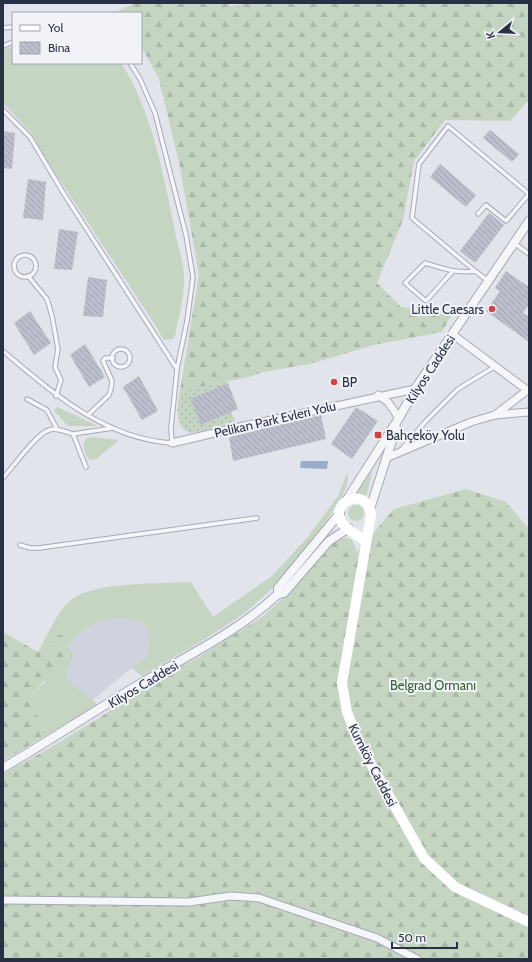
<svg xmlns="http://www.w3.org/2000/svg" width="532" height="962" font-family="Cabin,sans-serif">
<defs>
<pattern id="forest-firs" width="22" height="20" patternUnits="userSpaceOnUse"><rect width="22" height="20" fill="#c5d5c2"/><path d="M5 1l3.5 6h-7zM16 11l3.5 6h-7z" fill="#a9b7a8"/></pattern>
<pattern id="garden-dots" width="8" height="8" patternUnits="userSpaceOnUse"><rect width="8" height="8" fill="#c5d5c2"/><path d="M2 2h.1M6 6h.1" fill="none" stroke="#a9b7a8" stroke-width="1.8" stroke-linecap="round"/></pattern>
<pattern id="building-back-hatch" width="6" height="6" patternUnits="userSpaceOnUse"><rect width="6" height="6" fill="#bbbfcb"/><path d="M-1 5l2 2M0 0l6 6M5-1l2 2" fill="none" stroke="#a1a4b0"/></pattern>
</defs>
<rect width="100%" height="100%" fill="#e2e4eb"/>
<!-- built -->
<polygon fill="#cfd3dd" points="111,618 130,618 145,623 149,632 150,651 148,657 125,673 93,700 65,678 74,655 68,645 79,634 93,625"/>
<!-- grass -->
<g fill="#c5d5c2">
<path d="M 13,46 L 13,63 L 121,63 C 152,111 163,172 174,227 C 177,243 183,260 184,275 C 185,295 179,316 175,336 L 173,339 L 164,340 L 152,320 L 46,159 L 32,134 L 3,103 L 3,50 Z"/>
<polygon points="57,407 98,426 68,426 54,411"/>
<polygon points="92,437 119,440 96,459 90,460 86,455 83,444 87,438"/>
<polygon points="373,469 366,497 356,494"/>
<path d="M 347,473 C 351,486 337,504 331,514 C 307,551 278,587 243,614 C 211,637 175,656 142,676 L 131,668 L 148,656 L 149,632 L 145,623 C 113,613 91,620 68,645 L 74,655 L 65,678 L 93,700 L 97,705 L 48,734 L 28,699 L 45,682 L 52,646 L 38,652 C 47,637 57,611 71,600 C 95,581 160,584 191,582 L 213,617 L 272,576 L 307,538 L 338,496 Z"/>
<circle cx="356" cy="513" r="8"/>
</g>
<!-- forest -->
<g fill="url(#forest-firs)">
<polygon points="135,3 224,3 231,6 249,3 529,3 529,100 510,121 445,120 414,161 403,220 377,283 401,307 452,314 442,332 374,345 310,364 263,372 249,377 180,391 199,275 180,167 159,79 141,46 141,13 114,13"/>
<polygon points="466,489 506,502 529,529 529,959 3,959 3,774 50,748 110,711 130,694 199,657 262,617 283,598 335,540 347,538 352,540 357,552 394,509"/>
<polygon points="3,632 38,652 52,646 57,635 62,635 68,645 60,663 28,699 48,734 3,761"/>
</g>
<!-- garden -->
<path fill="url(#garden-dots)" d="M 228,381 L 228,383 L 190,399 L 201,425 L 231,412 L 236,423 L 191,433 C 173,428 178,405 180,391 Z"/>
<!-- water -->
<polygon fill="#9baccd" points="301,461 328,461 327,469 300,468"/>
<!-- building -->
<g fill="url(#building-back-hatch)">
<polygon points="490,130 519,154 512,162 483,138"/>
<polygon points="3,131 15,133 12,169 3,168"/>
<polygon points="440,164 476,195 466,207 430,177"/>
<polygon points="28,179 46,182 43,220 23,218"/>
<polygon points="489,213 504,225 475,263 460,251"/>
<polygon points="59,229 78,232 72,270 54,269"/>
<polygon points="506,271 529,287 529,304 523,313 529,317 529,342 486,311 500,291 495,288"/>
<polygon points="88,277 107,280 103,317 83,316"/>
<polygon points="30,311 51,343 34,355 14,323"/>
<polygon points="85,344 105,377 89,387 70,355"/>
<polygon points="139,376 158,411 142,420 123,387"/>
<polygon points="228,383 238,409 201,425 190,399"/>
<polygon points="356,407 378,421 352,459 331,444"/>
<polygon points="321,415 326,439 233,461 229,437"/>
</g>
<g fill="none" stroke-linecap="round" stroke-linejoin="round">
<!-- service casing -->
<g stroke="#a7aab6" stroke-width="5.5">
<g id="service">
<polyline points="3,28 13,27"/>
<polyline points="3,46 13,42"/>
<polyline points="130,63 140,79 155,113 186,235 193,277 187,321 177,369"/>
<path d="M 3,110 L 30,137 L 64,194 L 177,369 L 171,428 L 172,443 C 105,439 53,393 3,351"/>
<polyline points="478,214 486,205 506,221 529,194"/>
<polyline points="514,243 529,254"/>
<circle cx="25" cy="266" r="11"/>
<path d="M 453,271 L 426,301 L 405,283 L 425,263 C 442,268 457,274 475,271 L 488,281"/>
<polyline points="475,271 412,218 419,164 448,126 529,194"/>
<polyline points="28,276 47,299 52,316 58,349 55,367 61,380 56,396"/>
<circle cx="121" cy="358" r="9"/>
<polyline points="27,399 47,410 57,429"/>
<polyline points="88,415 109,395 111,389 112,381 103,361 105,358 113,358"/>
<polyline points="73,434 113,428"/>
<polyline points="401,450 426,421 458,389 496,366"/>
<path d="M 3,478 C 12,468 37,433 49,430 C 57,427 65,432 73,434 L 86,467"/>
<polyline points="20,545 30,548 39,548 257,518"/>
</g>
</g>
<!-- minor casing -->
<g stroke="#a7aab6" stroke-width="9">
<g id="minor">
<polyline points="452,334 527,390"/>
<polyline points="378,395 388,402 399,418"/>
<polyline points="495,415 529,389"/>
<polyline points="172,443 248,425 415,389"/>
<polyline points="386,458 471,422 495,415 529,412"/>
<polyline points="3,900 189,902 231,896 259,898 377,938 417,959"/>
</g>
</g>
<!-- tertiary casing -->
<g stroke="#a7aab6" stroke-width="10">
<g id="tertiary">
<polyline points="346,501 399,418 415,389 529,221"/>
<polyline points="370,509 396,428"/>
<polyline points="278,594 278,588 340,513"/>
<polyline points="278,594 284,593 329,541 349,528"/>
<path d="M 3,768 C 50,740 96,710 143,682 C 190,654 239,631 278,594"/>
</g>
</g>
<!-- service -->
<use href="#service" stroke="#f5f6f9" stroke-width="3.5"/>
<!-- minor -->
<use href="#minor" stroke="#f5f6f9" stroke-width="7"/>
<!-- tertiary -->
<use href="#tertiary" stroke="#f5f6f9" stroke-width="8"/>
<!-- secondary -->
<path stroke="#fff" stroke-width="10" d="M 366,542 C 359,536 349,531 343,524 C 326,504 367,483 371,515 L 342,683 L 347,712 L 358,741 L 424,858 L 455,887 L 529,922"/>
</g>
<!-- markers -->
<g fill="#d64043" stroke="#f1f3f8" stroke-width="1.5">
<circle cx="492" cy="309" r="4"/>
<circle cx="334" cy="382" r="4"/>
<rect x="374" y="431" width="8" height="8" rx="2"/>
</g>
<g text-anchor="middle" stroke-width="4" stroke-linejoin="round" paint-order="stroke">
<!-- poi labels -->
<g font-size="13" fill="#292f44" stroke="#f1f3f8" text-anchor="start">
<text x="484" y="314" text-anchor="end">Little Caesars</text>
<text x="342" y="387">BP</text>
<text x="386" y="440">Bahçeköy Yolu</text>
</g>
<!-- street labels -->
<g font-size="13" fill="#292f44" stroke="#f1f3f8">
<text transform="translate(430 369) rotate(-57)" y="5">Kilyos Caddesi</text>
<text transform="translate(275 419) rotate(-13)" y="5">Pelikan Park Evleri Yolu</text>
<text transform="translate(143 684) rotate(-31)" y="5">Kilyos Caddesi</text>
<text transform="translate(373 765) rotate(63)" y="5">Kumköy Caddesi</text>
</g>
<!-- park labels -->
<g font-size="13" fill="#376135" stroke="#f1f3f8">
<text x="433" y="690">Belgrad Ormanı</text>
</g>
</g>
<!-- border -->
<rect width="532" height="962" fill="none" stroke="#292f44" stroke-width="8"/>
<!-- legend -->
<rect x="12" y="12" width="130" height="52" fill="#f1f3f8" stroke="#a1a5b0"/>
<rect x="20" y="25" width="20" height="6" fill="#ffffff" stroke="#a1a5b0"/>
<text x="48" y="32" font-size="12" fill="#292f44">Yol</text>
<rect x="20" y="42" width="20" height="12" fill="url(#building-back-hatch)" stroke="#a1a5b0"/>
<text x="48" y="52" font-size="12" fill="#292f44">Bina</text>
<!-- north arrow -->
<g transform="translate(500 32) rotate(252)" stroke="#f1f3f8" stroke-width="3" paint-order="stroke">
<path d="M0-3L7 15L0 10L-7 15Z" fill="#292f44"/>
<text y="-6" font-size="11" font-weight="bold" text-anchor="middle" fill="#292f44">K</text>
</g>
<!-- scale -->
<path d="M392 942v6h65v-6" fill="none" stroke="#292f44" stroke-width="2"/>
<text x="398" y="942" font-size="12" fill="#292f44" stroke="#f1f3f8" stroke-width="3" paint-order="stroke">50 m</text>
</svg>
